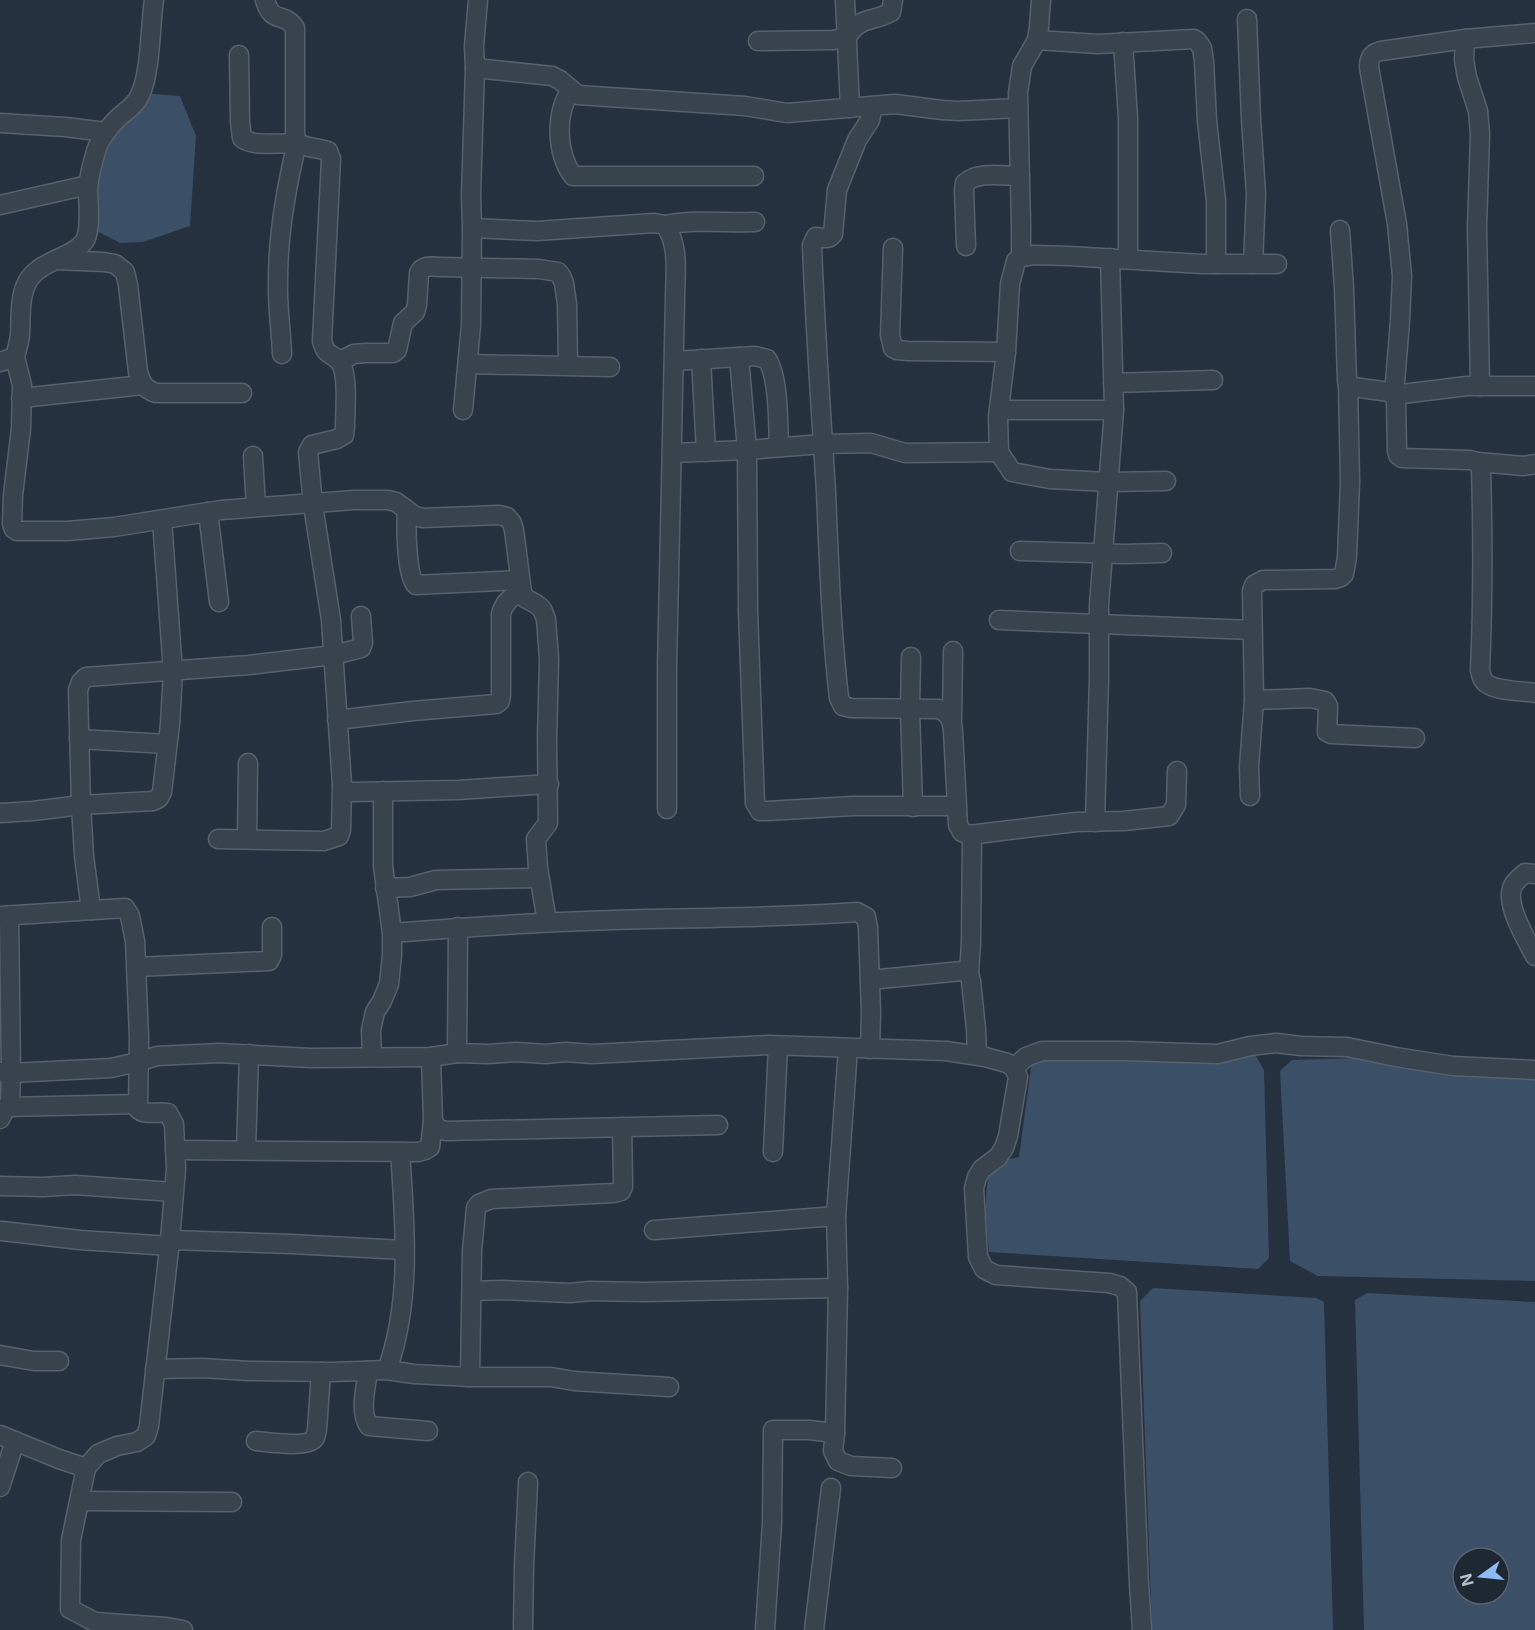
<svg xmlns="http://www.w3.org/2000/svg" width="1535" height="1630" font-family="Inter,sans-serif">
<rect width="100%" height="100%" fill="#25313e"/>
<!-- water -->
<g fill="#3b4f67" fill-rule="evenodd">
<polygon points="141,93 180,96 196,136 190,226 143,242 120,243 93,229 94,149"/>
<polygon points="1253,1051 1264,1070 1269,1258 1258,1269 989,1252 985,1209 989,1163 1019,1157 1032,1060"/>
<polygon points="1393,1057 1535,1063 1535,1281 1318,1276 1290,1261 1280,1071 1292,1060"/>
<polygon points="1153,1288 1316,1298 1324,1302 1333,1630 1152,1630 1140,1301"/>
<path d="M 1367,1293 L 1535,1302 L 1535,1630 L 1364,1630 L 1355,1300 ZM 1463,1558 L 1499,1558 L 1499,1594 L 1463,1594 Z"/>
</g>
<g fill="none" stroke-linecap="round" stroke-linejoin="round">
<!-- minor casing -->
<g stroke="#57616c" stroke-width="21">
<g id="minor">
<path d="M 265,0 C 272,25 284,11 295,28 L 295,133 L 297,143 C 307,148 318,148 328,151 L 331,159 L 322,341 C 327,358 330,351 339,361 C 349,372 345,412 345,426 L 344,435 L 337,439 L 312,445 L 308,452 L 313,505 L 331,620 L 342,785 L 346,791 L 353,792 L 458,790 L 549,784"/>
<polyline points="845,0 850,108"/>
<polyline points="1247,19 1251,119 1256,194 1253,264"/>
<path d="M 1535,33 L 1465,39 L 1381,51 C 1372,53 1369,57 1369,67 L 1397,224 L 1402,276 L 1400,321 L 1394,395 L 1467,386 L 1535,386"/>
<polyline points="1465,39 1464,60 1467,77 1478,111 1480,134 1477,227 1480,386"/>
<polyline points="1037,40 1098,44 1194,39 1197,41 1202,48 1204,61 1207,121 1216,201 1216,264"/>
<path d="M 758,41 L 833,40 L 847,37 C 861,15 872,23 891,12 L 893,0"/>
<polyline points="1123,42 1128,118 1128,259"/>
<path d="M 239,55 L 240,122 L 242,138 C 252,147 283,143 297,143 C 286,188 278,234 278,280 C 277,304 281,329 282,354"/>
<polyline points="475,68 552,76 560,80 578,95 745,106 787,113 895,104 942,110 959,111 1018,108"/>
<path d="M 571,90 C 555,113 556,153 573,176 L 754,176"/>
<path d="M 873,106 L 870,120 L 857,140 L 837,190 L 833,234 C 829,240 823,238 816,237 L 812,245 C 815,327 821,410 826,492 C 829,561 831,629 839,698 L 843,706 L 851,708 L 939,709 C 949,713 952,720 953,731 L 958,825 L 962,832 L 969,835 L 1076,822 L 1124,821 L 1169,816 L 1176,805 L 1177,771"/>
<polyline points="0,123 65,127 106,132"/>
<polyline points="0,205 88,185"/>
<path d="M 665,225 C 695,219 724,223 755,222"/>
<path d="M 472,228 L 537,231 L 654,223 L 665,225 C 680,246 675,275 675,299 L 667,668 L 667,809"/>
<path d="M 1340,230 L 1344,288 L 1347,381 L 1348,385 L 1353,387 L 1389,392 L 1394,395 L 1396,402 L 1397,451 L 1398,455 L 1402,458 L 1470,460 L 1477,462 L 1481,469 C 1483,537 1483,603 1480,670 C 1481,675 1482,680 1486,683 C 1495,691 1523,691 1535,693"/>
<path d="M 966,246 L 964,190 L 965,183 C 978,171 1003,176 1020,176"/>
<polyline points="893,248 890,335 893,348 897,350 908,351 1006,352"/>
<polyline points="1021,257 1021,226 1018,93 1022,66 1037,40 1039,27 1041,0"/>
<path d="M 56,260 L 104,262 L 115,264 L 125,272 L 128,285 L 138,372 C 142,384 144,389 156,393 L 242,393"/>
<polyline points="15,357 22,385 21,429 13,495 12,524 14,529 17,531 67,531 114,527 221,510 354,500 388,500 396,502 415,516 423,518 499,515 507,517 512,523 514,530 522,592 525,598 536,604 542,609 546,619 549,659 547,740 548,823 536,839 538,868 547,922"/>
<polyline points="739,357 747,450 748,611 755,803 760,811 767,811 853,806 956,806"/>
<polyline points="701,359 706,452"/>
<path d="M 340,361 L 354,354 L 366,353 L 393,353 L 397,350 L 403,323 L 415,312 L 417,305 L 419,273 C 423,264 433,267 442,267 L 539,269 L 558,272 L 561,276 L 564,283 L 567,304 L 568,365"/>
<path d="M 675,361 L 755,356 L 767,359 C 779,377 778,424 779,447"/>
<path d="M 0,362 L 15,357 C 17,350 19,342 20,335 C 21,318 19,296 28,281 C 39,260 78,257 86,238 C 91,225 88,202 88,188 C 89,175 93,161 97,148 C 101,137 110,126 118,118 C 126,111 136,105 140,95 C 151,72 150,26 154,0"/>
<polyline points="468,364 610,367"/>
<polyline points="1113,383 1213,380"/>
<polyline points="21,398 143,385"/>
<polyline points="463,410 471,325 472,228 471,195 475,68 474,46 478,0"/>
<polyline points="999,410 1114,410"/>
<polyline points="673,453 747,450 823,444 871,443 905,453 999,452"/>
<polyline points="253,456 256,507"/>
<polyline points="1477,462 1524,466 1535,464"/>
<polyline points="1166,481 1109,482 1050,479 1012,472 999,452 998,417 1006,352 1010,284 1016,261 1021,257 1034,255 1069,256 1202,264 1277,264"/>
<path d="M 407,511 C 406,526 406,575 416,585 L 519,580"/>
<polyline points="208,512 219,602"/>
<polyline points="1020,551 1125,554 1162,553"/>
<polyline points="999,620 1252,630"/>
<polyline points="911,657 910,709 913,807"/>
<polyline points="1254,700 1310,698 1325,701 1328,706 1327,732 1331,734 1415,738"/>
<path d="M 337,720 L 413,711 L 496,704 L 500,701 L 501,694 L 501,614 C 504,602 511,597 522,592"/>
<polyline points="952,721 953,651"/>
<polyline points="79,739 167,744"/>
<polyline points="1250,796 1249,767 1254,700 1252,591 1254,585 1263,580 1335,579 1341,577 1344,574 1347,557 1350,482 1348,385"/>
<polyline points="0,813 33,811 81,805 153,801 159,798 162,792 170,724 173,672 162,520"/>
<polyline points="1095,822 1099,677 1099,605 1114,410 1110,258"/>
<polyline points="218,839 324,841 339,836 341,830 342,785"/>
<polyline points="247,839 248,763"/>
<path d="M 1535,874 L 1525,873 C 1520,878 1514,881 1512,888 C 1506,906 1526,939 1535,956"/>
<polyline points="385,888 410,887 436,880 539,878"/>
<polyline points="91,910 84,856 81,805 78,690 81,682 86,677 249,665 334,655 361,648 363,643 361,616"/>
<path d="M 0,916 L 125,908 L 130,916 L 135,941 L 139,1037 L 138,1109 C 145,1116 158,1111 168,1113 L 174,1124 L 176,1169 L 170,1240 L 149,1426 L 146,1436 L 137,1442 L 117,1446 L 98,1454 L 86,1468 L 59,1459 L 0,1435"/>
<path d="M 392,933 C 477,926 562,921 647,919 C 718,918 787,917 857,912 L 866,917 L 868,928 L 871,1013 L 870,1049"/>
<polyline points="136,967 269,961 272,955 272,927"/>
<polyline points="969,974 971,942 972,835"/>
<polyline points="870,980 962,971 969,974 971,981 976,1029 977,1055"/>
<polyline points="848,1048 836,1216 838,1288 835,1433 833,1451 838,1461 851,1466 892,1468"/>
<polyline points="457,1053 458,927"/>
<polyline points="372,1057 371,1030 375,1012 382,1001 389,984 392,955 392,933 383,866 383,791"/>
<polyline points="431,1057 433,1121 438,1129 446,1131 718,1125"/>
<polyline points="1014,1068 1026,1057 1042,1051 1125,1051 1218,1054 1250,1046 1276,1043 1301,1046 1347,1047 1396,1057 1453,1066 1535,1070"/>
<polyline points="0,1072 11,1073 111,1068 138,1062 157,1056 219,1053 311,1058 431,1057 457,1053 488,1054 516,1052 546,1054 565,1052 592,1054 769,1045 946,1051 985,1057 1007,1063 1014,1068 1018,1077 1008,1136 1004,1148 998,1157 982,1169 977,1177 974,1188 978,1257 984,1269 996,1275 1109,1283 1120,1286 1127,1292 1139,1584 1142,1630"/>
<polyline points="7,1107 138,1104"/>
<polyline points="0,1119 10,1101 11,1073 9,916"/>
<polyline points="175,1150 418,1152 425,1150 430,1147 433,1121"/>
<polyline points="246,1150 249,1054"/>
<polyline points="773,1152 778,1046"/>
<polyline points="0,1186 43,1187 75,1185 173,1192"/>
<polyline points="654,1230 836,1216"/>
<polyline points="2,1231 80,1240 170,1246"/>
<polyline points="170,1240 291,1244 404,1250"/>
<polyline points="472,1291 502,1290 570,1293 590,1291 645,1292 838,1288"/>
<polyline points="0,1355 34,1361 59,1361"/>
<polyline points="155,1369 202,1368 249,1371 332,1372 387,1370 414,1374 470,1377 551,1377 574,1381 669,1387"/>
<path d="M 387,1370 C 412,1301 405,1224 400,1152"/>
<path d="M 368,1371 C 366,1387 359,1412 369,1426 L 428,1431"/>
<polyline points="470,1377 472,1251 476,1208 479,1204 491,1199 614,1193 621,1191 623,1187 623,1181 622,1127"/>
<path d="M 256,1441 C 268,1442 305,1448 314,1439 C 316,1437 316,1433 317,1430 L 321,1372"/>
<polyline points="86,1468 71,1540 70,1609 95,1622 166,1627 183,1630"/>
<polyline points="0,1487 15,1441"/>
<polyline points="80,1501 232,1502"/>
<polyline points="523,1630 524,1567 528,1482"/>
<polyline points="765,1630 772,1523 773,1430 809,1430 835,1433"/>
<polyline points="814,1630 831,1488"/>
</g>
</g>
<!-- minor -->
<use href="#minor" stroke="#39434e" stroke-width="18"/>
</g>
<!-- north arrow -->
<g transform="translate(1481 1576) rotate(255)"><circle r="28" fill="#1e2833" stroke="#5a646f" stroke-width="1.5"/>
<path d="M0-4.5L10 22L0 15L-10 22Z" fill="#8ebaf6"/>
<text y="-9" font-size="16" font-weight="bold" text-anchor="middle" fill="#b5bec9">N</text>
</g>
</svg>
